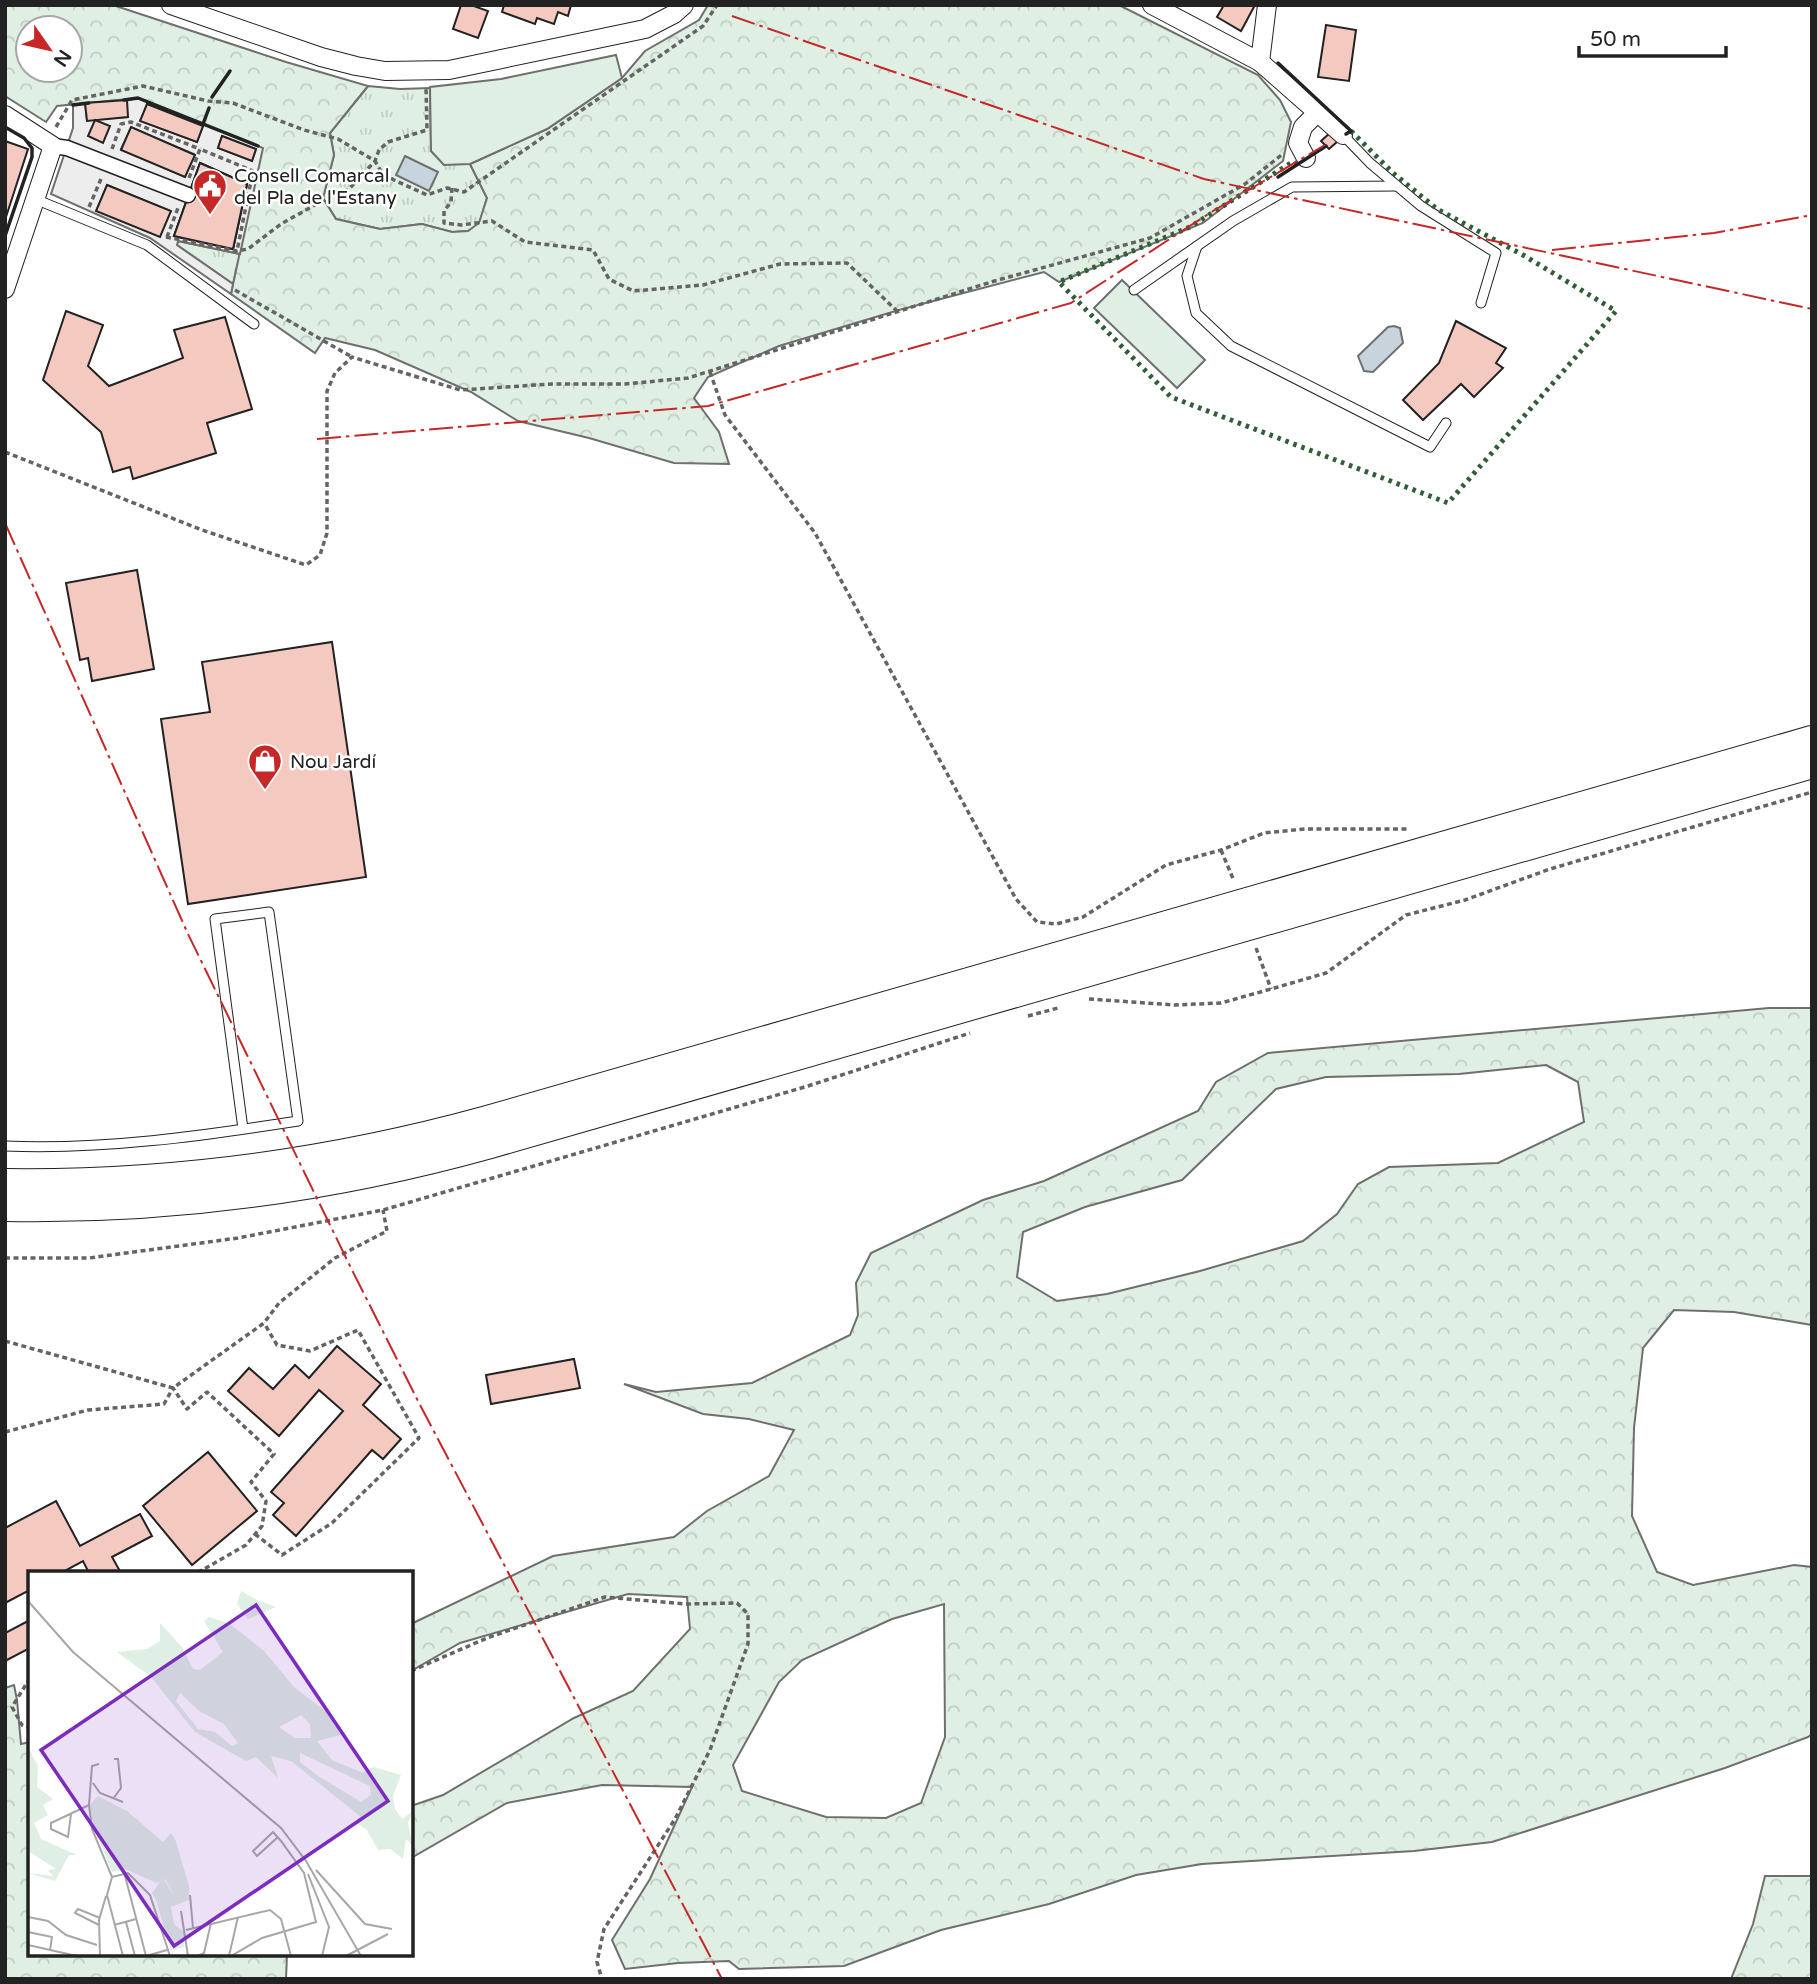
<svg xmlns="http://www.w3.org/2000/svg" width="1817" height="1984" font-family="'Varela Round',sans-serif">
<defs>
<pattern id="grass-tufts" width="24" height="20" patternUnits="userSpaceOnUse" patternTransform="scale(1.75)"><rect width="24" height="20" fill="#e0efe3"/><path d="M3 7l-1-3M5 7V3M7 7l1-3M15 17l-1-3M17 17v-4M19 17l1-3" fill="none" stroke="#c0cdc2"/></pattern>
<pattern id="forest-crowns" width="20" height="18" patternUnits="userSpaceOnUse" patternTransform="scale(1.75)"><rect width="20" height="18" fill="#e0efe3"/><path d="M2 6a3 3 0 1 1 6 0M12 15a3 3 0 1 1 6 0" fill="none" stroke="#c0cdc2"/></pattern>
</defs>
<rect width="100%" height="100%" fill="#fff"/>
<!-- grass -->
<g fill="url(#grass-tufts)" stroke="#6f6f6f" stroke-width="2">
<polygon points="368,86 400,89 430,88 431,151 444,164 470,164 487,198 479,224 468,231 452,232 422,224 380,229 336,219 323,198 334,155 330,133"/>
<polygon points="178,241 240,254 233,284 177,245"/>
</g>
<!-- forest -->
<g fill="url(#forest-crowns)" stroke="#6f6f6f" stroke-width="2" fill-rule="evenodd">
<path d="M 5,5 L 113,5 L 286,62 L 368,86 L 330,133 L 334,155 L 323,198 L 336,219 L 380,229 L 422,224 L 452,232 L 468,231 L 479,223 L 487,198 L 470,164 L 547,129 L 622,78 L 645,51 L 699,20 L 708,5 L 1119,5 L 1258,75 L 1280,100 L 1291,122 L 1283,161 L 1203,223 L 1059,282 L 1044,272 L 899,310 L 779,346 L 708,377 L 694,398 L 719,432 L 729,464 L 674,463 L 589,438 L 518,421 L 471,392 L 375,350 L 325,338 L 315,353 L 231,294 L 262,148 L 138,98 L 57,106 L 46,122 L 5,96 ZM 28,28 L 70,28 L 70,70 L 28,70 Z"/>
<path d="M 1769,1008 L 1812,1008 L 1812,1325 L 1734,1312 L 1674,1310 L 1643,1348 L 1634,1428 L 1632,1516 L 1657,1572 L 1693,1585 L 1794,1565 L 1812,1567 L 1812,1734 L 1808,1737 L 1725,1768 L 1492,1842 L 1414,1851 L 1202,1864 L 1136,1875 L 1049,1904 L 941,1930 L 844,1966 L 739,1969 L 729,1961 L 678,1963 L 625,1969 L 612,1940 L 650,1879 L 692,1787 L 602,1785 L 507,1803 L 411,1858 L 411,1806 L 443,1795 L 574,1718 L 633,1691 L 690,1629 L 687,1597 L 628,1594 L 460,1643 L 411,1671 L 411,1624 L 553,1556 L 674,1537 L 707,1511 L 769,1476 L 794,1430 L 749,1419 L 703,1414 L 624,1384 L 656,1392 L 752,1383 L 850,1335 L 858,1315 L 856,1283 L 871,1253 L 983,1200 L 1044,1181 L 1198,1111 L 1216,1082 L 1268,1053 ZM 1546,1065 L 1578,1082 L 1584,1122 L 1498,1163 L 1389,1167 L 1358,1184 L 1337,1214 L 1303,1241 L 1200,1271 L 1107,1294 L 1057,1301 L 1017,1277 L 1023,1232 L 1085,1207 L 1182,1180 L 1276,1089 L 1326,1077 L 1459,1074 ZM 944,1604 L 945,1737 L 921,1803 L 886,1818 L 826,1817 L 742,1791 L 733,1765 L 779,1682 L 802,1660 L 892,1619 Z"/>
<polygon points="14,1685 17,1700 21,1744 30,1742 30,1954 287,1954 286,1979 5,1979 5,1688"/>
<polygon points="1765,1876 1812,1876 1812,1979 1731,1979 1753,1924"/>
</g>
<!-- garden -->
<g fill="#e0efe3" stroke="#6f6f6f" stroke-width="2">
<polygon points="616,55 622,78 547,129 470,164 444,165 431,151 430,87 501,79"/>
<polygon points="1122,280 1205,360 1177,388 1094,308"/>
</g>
<!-- parking -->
<path fill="#ededed" stroke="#6f6f6f" stroke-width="2" fill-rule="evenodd" d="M 138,98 L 263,148 L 240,254 L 178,241 L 177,245 L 233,284 L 231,294 L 150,238 L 51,194 L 73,128 L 73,105 L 85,103 L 87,120 L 127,117 L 127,100 ZM 147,104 L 203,126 L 197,142 L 141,121 ZM 131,128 L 194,154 L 185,177 L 121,149 ZM 222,136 L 256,149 L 252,161 L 218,148 ZM 200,163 L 247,184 L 233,249 L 174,236 ZM 107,185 L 170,211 L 97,210 Z"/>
<!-- water -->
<g fill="#c7d3dd" stroke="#6f6f6f" stroke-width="2">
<polygon points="405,156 438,172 429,191 396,175"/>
<polygon points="1394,326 1400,328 1403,343 1373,372 1364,371 1358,356 1388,327"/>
</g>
<!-- building -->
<g fill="#f3c9c0" stroke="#222" stroke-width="2">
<polygon points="461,5 471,5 488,11 478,38 453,29"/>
<polygon points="504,5 571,5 568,16 558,12 554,24 537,18 535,24 502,12"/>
<polygon points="1224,5 1255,5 1241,31 1217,17"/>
<polygon points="1326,25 1356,30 1349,81 1318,77"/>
<polygon points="127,100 128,117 87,121 85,103"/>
<polygon points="147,104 203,126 197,142 140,121"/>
<polygon points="95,120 110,126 103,143 88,136"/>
<polygon points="131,127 195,155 185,177 121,150"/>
<polygon points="1331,132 1338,141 1329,149 1321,141"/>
<polygon points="222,136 256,149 252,161 218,148"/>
<polygon points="5,141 28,149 6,217 5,216"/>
<polygon points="200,163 247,184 233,249 174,236"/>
<polygon points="200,163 247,184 233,249 174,236"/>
<polygon points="107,185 171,211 160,237 96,211"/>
<polygon points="66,311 103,325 88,366 109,386 183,358 174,330 225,317 252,409 207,423 216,453 133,479 130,467 113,472 101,432 43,380"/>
<polygon points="1456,321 1506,348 1496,363 1503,368 1474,397 1461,384 1423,420 1403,400 1439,363"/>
<polygon points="137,570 154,669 92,681 88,658 80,660 66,583"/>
<polygon points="332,642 366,877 188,904 161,719 210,712 202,662"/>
<polygon points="337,1346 381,1384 363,1405 401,1439 383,1459 372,1450 296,1536 273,1515 284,1503 271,1492 343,1411 319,1390 279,1436 228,1391 249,1368 273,1389 295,1365 309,1378"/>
<polygon points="574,1359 580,1388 491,1404 486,1375"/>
<polygon points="208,1452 257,1511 192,1565 143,1506"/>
<polygon points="56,1501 80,1546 140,1514 152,1536 112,1557 121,1573 89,1573 83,1561 61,1573 30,1573 30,1590 5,1603 5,1528"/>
<polygon points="30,1620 30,1648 5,1661 5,1633"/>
</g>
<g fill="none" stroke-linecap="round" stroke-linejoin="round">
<!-- service casing -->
<g stroke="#222" stroke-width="11">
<g id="service">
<polyline points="1343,135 1370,163 1421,206 1496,253 1481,303"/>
<polyline points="35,199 147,245 254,324"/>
<polyline points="1197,246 1187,276 1196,313 1231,346 1430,447 1446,423"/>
<polyline points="1134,290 1233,221 1292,187 1396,186"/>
<path d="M 5,1146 C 104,1150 201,1136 298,1121 L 269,912 L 215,919 L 243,1129"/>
</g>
</g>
<!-- pedestrian casing -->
<g stroke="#222" stroke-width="17">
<polyline id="pedestrian" points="53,146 67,148 188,195"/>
</g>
<!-- minor casing -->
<g stroke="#222" stroke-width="20">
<g id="minor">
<polyline points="171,5 321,57 356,66 385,71 449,70 645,29 674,14 684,5"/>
<polyline points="1152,5 1260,62 1267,5"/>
<polyline points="1260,62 1343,135"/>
<polyline points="5,115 53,146 5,289"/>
<polyline points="1306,158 1298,143 1303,127 1316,114"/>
</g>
</g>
<!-- trunk casing -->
<g stroke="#222" stroke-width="32">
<g id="trunk">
<path d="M 5,1184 C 168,1186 327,1165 484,1122 L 1812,741"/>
<path d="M 5,1206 C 169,1209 332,1187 490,1143 L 1812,763"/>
</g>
</g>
<!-- path -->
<g stroke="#646464" stroke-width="3.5" stroke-dasharray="5 3.5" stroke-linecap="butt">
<polyline points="56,127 72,100 143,86 208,101 233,103 304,130 338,139 375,161 382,173 394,180 427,195 447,188 464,192 703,26 717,5"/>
<polyline points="112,149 121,124 131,122 200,149"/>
<polyline points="189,178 200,149 253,171 237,251"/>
<polyline points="452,188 451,202 444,211 444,223 461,225 492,221 525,242 593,250 609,279 633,291 703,285 780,264 847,263 898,312"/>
<polyline points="89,207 101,179"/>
<polyline points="166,237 237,251 248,249 281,224 329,197 349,189 375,161 379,150 388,142 427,130 426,87"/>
<polyline points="167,237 178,208"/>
<polyline points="235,290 352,357"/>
<polyline points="710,372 725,415 815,533 1016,899 1037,922 1056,924 1083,917 1166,865 1221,850 1264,833 1305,829 1410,829"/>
<polyline points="5,452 202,530 306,565 320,555 327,533 327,391 335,373 352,357 460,390 552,384 625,384 688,378 991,282 1150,238 1245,184 1284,153"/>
<polyline points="1221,850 1234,881"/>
<polyline points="1256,948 1271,989"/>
<polyline points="1089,999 1175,1005 1221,1003 1271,989 1326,973 1406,915 1465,900 1550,869 1812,792"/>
<polyline points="1028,1016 1058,1008"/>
<polyline points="5,1258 89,1258 238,1238 383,1210 808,1086 970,1033"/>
<polyline points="5,1341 173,1388 264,1323 279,1303 335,1258 387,1231 383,1210"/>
<polyline points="5,1432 88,1410 164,1404 173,1388 187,1409 207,1392 274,1454 251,1482 266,1501 262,1526 246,1545 197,1573"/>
<polyline points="255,1534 282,1555 332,1523 419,1438 358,1330 310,1351 277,1345 264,1323"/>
<polyline points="411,1671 487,1638 605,1597 685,1604 737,1603 748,1614 748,1644 710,1750 675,1819 604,1929 597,1962 602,1979"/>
<polyline points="30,1678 12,1707 22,1725 30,1728"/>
</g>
<!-- service -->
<use href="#service" stroke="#fff" stroke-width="9"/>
<!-- pedestrian -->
<use href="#pedestrian" stroke="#fff" stroke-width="14"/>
<!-- minor -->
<use href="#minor" stroke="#fff" stroke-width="18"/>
<!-- trunk -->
<use href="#trunk" stroke="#fff" stroke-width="30"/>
<!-- hedge -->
<polyline stroke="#2f5e38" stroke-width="5" stroke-dasharray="3.5 5" stroke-linecap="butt" points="1297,164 1294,161 1190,227 1059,282 1171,397 1448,503 1616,311 1523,255 1437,209 1393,173 1351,131"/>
<!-- wall -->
<g stroke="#222" stroke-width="3.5">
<polyline points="1278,63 1351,131 1346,134"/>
<polyline points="212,97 230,71"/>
<polyline points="124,100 138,98 258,146"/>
<polyline points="73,105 89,103"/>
<polyline points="203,124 209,108"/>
<polyline points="5,127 24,138 32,148 32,157 5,236"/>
<polyline points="1278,177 1326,146"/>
</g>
<!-- power -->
<g stroke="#c62828" stroke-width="2" stroke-dasharray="24 5 3.5 5" stroke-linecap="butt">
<polyline points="732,16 1204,179 1812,309"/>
<polyline points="1552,250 1714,233 1812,215"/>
<polyline points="317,439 708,406 1071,303 1213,211 1325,145"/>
<polyline points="5,523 188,934 351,1268 419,1403 722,1979"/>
</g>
</g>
<!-- icons -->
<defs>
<g id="civic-pin" transform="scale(1.75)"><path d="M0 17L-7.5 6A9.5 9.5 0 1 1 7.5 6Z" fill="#c62828" stroke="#fff"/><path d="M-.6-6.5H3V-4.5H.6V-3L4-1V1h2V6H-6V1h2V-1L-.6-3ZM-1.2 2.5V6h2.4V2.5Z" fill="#fff"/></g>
<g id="shop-pin" transform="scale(1.75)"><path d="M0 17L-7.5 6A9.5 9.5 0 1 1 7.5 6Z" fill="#c62828" stroke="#fff"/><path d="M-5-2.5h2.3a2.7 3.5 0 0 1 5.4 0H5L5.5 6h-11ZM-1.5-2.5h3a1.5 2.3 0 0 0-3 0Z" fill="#fff"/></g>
</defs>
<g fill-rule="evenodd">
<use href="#civic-pin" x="210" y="186"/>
<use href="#shop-pin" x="265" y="761"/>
</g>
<g text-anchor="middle" stroke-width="5" stroke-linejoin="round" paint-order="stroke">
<!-- poi labels -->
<g font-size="19" fill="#222" stroke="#fff" text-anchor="start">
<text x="234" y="182">Consell Comarcal<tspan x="234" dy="22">del Pla de l'Estany</tspan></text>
<text x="290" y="768">Nou Jardí</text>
</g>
</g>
<!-- overview -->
<g transform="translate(28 1571)">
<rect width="385" height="385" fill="#fff"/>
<path d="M 0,176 L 10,195 L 9,216 L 25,228 L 15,234 L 20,244 L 6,252 L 13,268 L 49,284 L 41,284 L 27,310 L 0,302 L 25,305 L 20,299 L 28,298 L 0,280 ZM 135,307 L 145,323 L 128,329 L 124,322 Z" fill="#e0efe3"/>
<path d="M 213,20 L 229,29 L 248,36 L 220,48 L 209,33 ZM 181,46 L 202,53 L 236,80 L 266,116 L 297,140 L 313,164 L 289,170 L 304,189 L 335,202 L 345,196 L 373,204 L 365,225 L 367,238 L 374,248 L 385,240 L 380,252 L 385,275 L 378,268 L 375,288 L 362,278 L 350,279 L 339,259 L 327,251 L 332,245 L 263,190 L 243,185 L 250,207 L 228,186 L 218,190 L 167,161 L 123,106 L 89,81 L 119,78 L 132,70 L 132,52 L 154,76 L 165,98 L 172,99 L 195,81 L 176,50 ZM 152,122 L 171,140 L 196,153 L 210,172 L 204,175 L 187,161 L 170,158 L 148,130 ZM 273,144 L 282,153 L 283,167 L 267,167 L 251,156 ZM 272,182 L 342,215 L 343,224 L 333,231 L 290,205 L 272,191 ZM 70,225 L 99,240 L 135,271 L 143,262 L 147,268 L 161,315 L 161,329 L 143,336 L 146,353 L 156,361 L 156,376 L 143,380 L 128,329 L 145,322 L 137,308 L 129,312 L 97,298 L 84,301 L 65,255 L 62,234 Z" fill="#e0efe3" fill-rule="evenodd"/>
<path fill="none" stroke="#a7a7a7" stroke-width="2" d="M 0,30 L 45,81 L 253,257 L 278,290 L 333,385M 65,212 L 72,222 L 95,231M 85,228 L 93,217 L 90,188 L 86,188M 61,234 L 64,195 L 71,193M 43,243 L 40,266 L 23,258 L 23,252 L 61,234 L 64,258 L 84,306M 288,299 L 337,353 L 364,358M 96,301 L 118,385M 280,303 L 301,356 L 294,385M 84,306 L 100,302 L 122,324 L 142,385M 84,306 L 79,324 L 95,385M 162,324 L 165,357M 153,340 L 160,385M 0,346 L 20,350 L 38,364 L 69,374M 98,351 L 107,385M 71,354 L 47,342 L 50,338 L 72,347M 86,354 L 108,348M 158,359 L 242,339 L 253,348 L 263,385M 0,361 L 24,366 L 22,379M 0,374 L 49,385M 72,385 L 71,349 L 78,325M 118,385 L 139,379M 170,385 L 176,382 L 183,352M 201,385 L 210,346M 203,385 L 234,367 L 288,351 L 276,302 L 253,270 L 245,261 L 225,280 L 229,285 L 250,266M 318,385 L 360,363"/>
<path fill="#7b2cbf" fill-opacity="0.15" stroke="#7b2cbf" stroke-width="3.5" d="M 228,34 L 360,230 L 146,375 L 13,179 Z"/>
<rect width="385" height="385" fill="none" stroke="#222" stroke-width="3.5"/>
</g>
<!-- border -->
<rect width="1817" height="1984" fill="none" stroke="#222222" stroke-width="14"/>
<!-- north arrow -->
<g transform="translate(49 49) rotate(124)"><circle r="33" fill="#ffffff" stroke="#a7a7a7" stroke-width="2"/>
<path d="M0-5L12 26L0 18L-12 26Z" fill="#c62828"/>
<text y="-10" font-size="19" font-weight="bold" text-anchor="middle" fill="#222222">N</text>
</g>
<!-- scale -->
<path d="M1579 46v10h147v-10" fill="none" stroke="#222222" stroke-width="3.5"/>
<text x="1590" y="46" font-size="21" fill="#222222" stroke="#ffffff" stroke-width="5" paint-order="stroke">50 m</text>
</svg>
